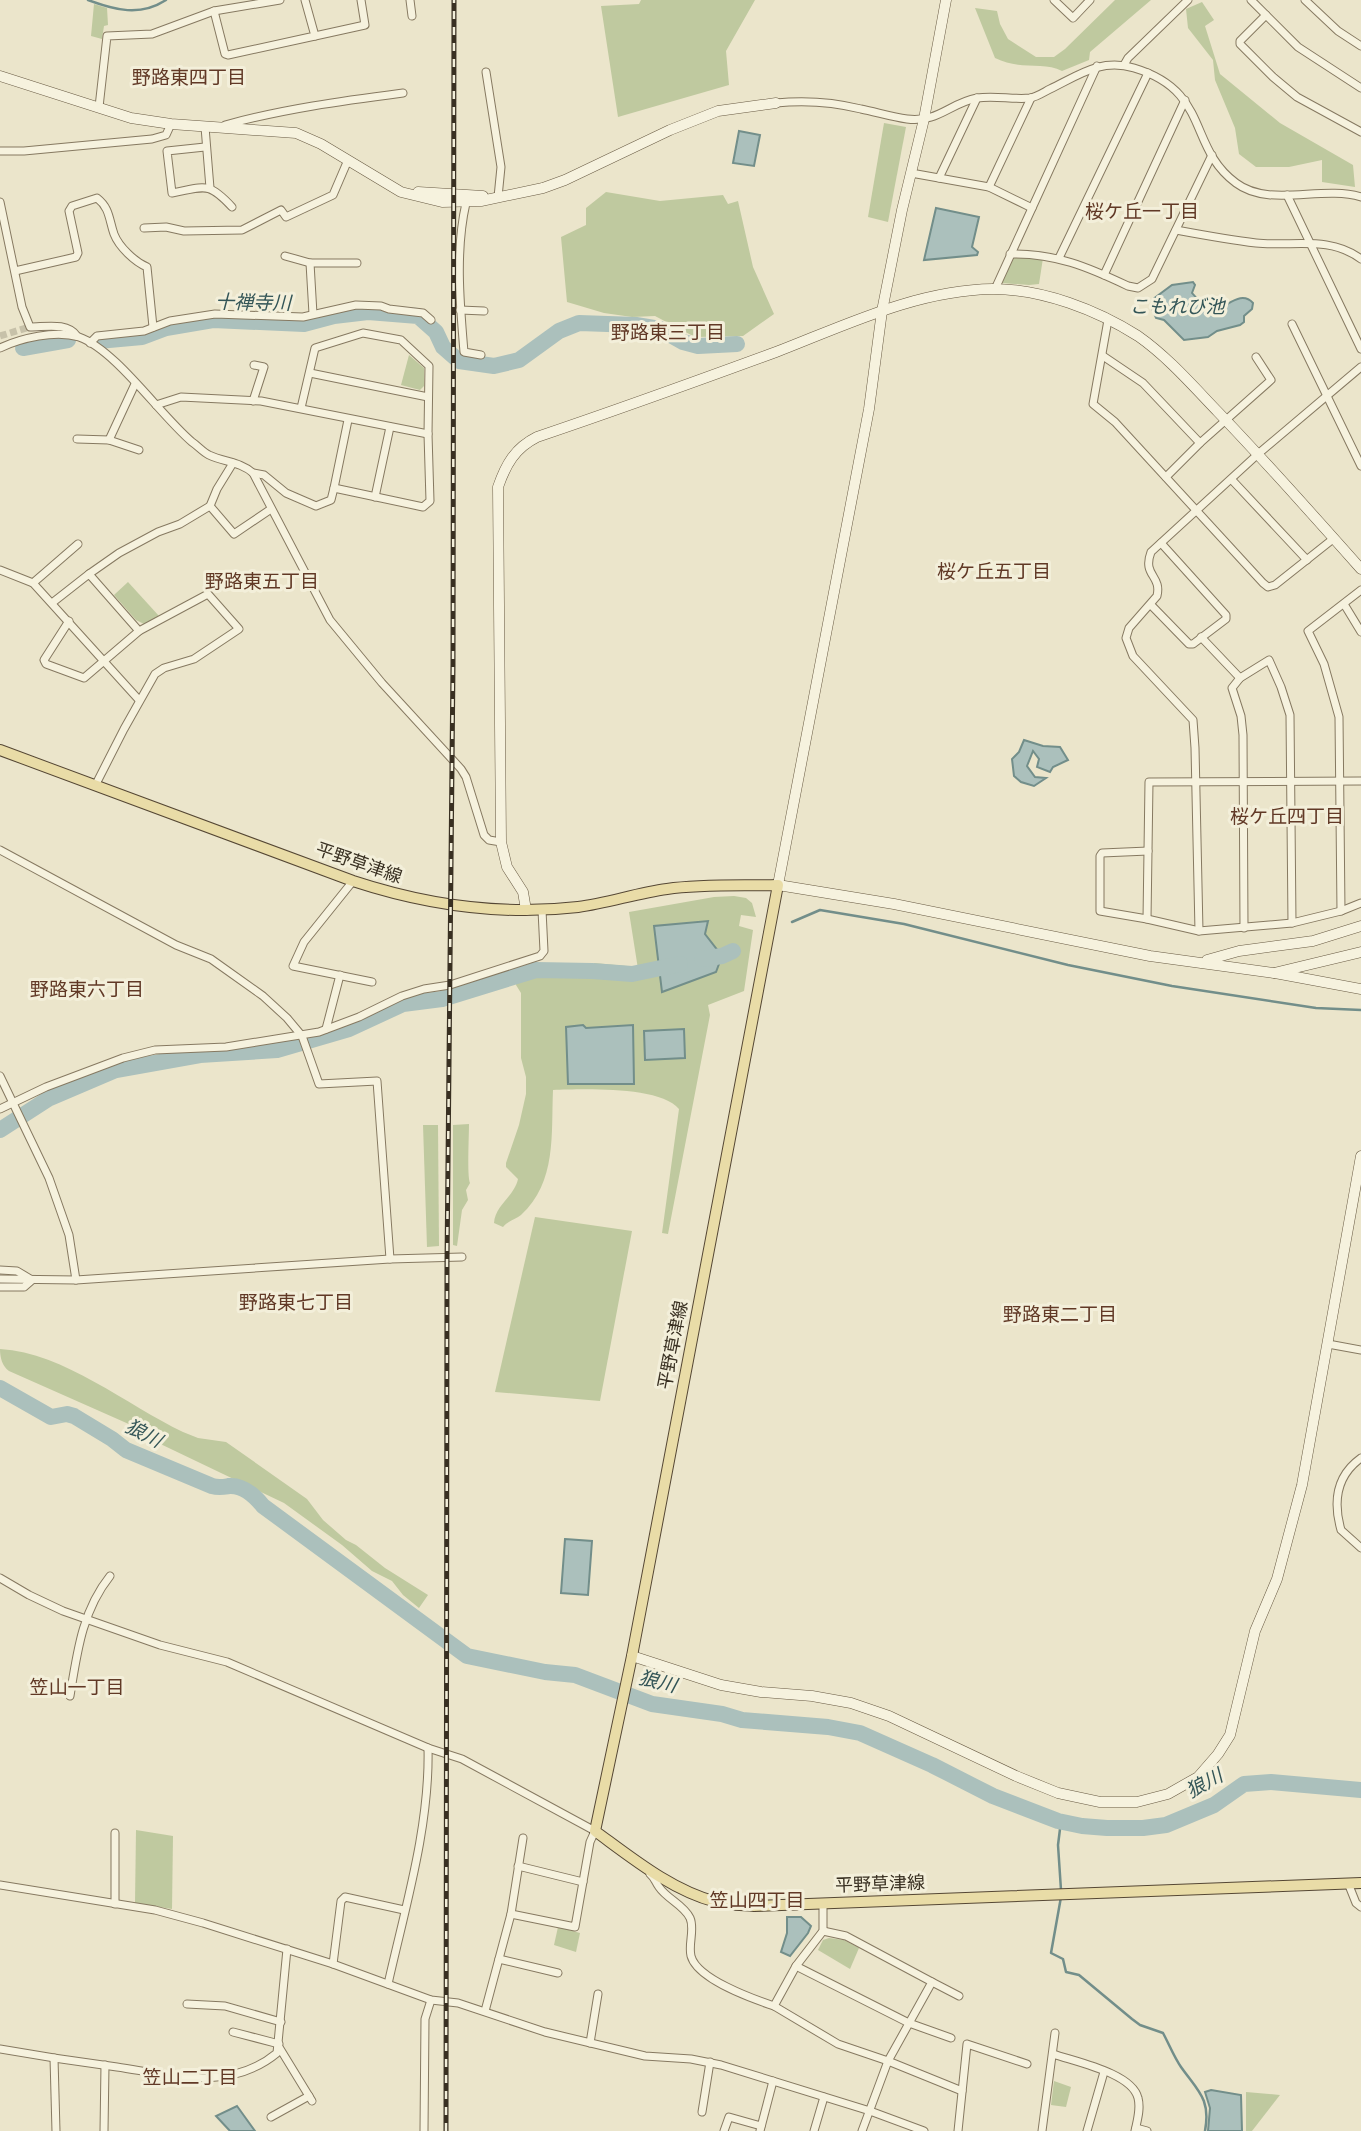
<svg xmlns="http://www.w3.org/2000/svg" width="1361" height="2131" font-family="Bitter,'Noto Sans JP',serif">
<rect width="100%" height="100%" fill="#ebe5cb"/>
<!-- green -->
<g fill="#bfc99f">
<polygon points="641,0 755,0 726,51 729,85 618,117 601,6 639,4"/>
<path d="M 1115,0 L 1151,0 L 1090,52 L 1089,60 L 1062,71 C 1043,61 1021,71 995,58 L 975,8 L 997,11 L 1000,24 L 1008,39 L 1036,57 L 1054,57 L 1065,49 Z"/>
<polygon points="1202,2 1214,20 1205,26 1220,74 1280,123 1353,165 1355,187 1322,182 1322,160 1289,167 1256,167 1239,154 1235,128 1215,80 1213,60 1188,28 1186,9"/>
<polygon points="94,4 107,8 108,25 104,26 102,39 91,36"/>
<polygon points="884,123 906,127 888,222 868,217"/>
<polygon points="606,192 660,201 723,195 728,204 738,201 753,267 774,314 743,336 695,337 655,316 632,317 604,313 567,302 561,237 586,225 586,208"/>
<polygon points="1013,258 1043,258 1039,284 1029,285 1002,283"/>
<polygon points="409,355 424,368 424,386 420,390 401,385"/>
<polygon points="128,582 159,616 144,624 136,620 114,595"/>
<path d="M 734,896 L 746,898 L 752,903 L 756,917 L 741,915 L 739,926 L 753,930 L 744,991 L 708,1005 L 710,1015 L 668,1234 L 662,1233 L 679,1109 C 660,1086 583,1089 553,1090 C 551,1134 557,1182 521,1215 C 516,1219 508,1221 503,1227 L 494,1223 C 495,1205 514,1197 518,1179 L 506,1167 L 506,1163 L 519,1125 L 526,1094 L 526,1077 L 521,1058 L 521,993 L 516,985 L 517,979 L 531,974 L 593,973 L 594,963 L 627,966 L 630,971 L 638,969 L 629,912 L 714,897 Z"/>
<path d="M 469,1124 C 469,1137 467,1175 470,1183 L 466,1190 L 468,1200 L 462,1210 L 457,1246 L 453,1245 L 453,1125 Z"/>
<polygon points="423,1125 438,1125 439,1246 427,1247"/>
<polygon points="535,1217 632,1231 600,1401 495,1392"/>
<path d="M 0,1349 C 65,1353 126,1405 183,1432 L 198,1438 L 226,1442 L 307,1499 L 323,1520 L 346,1540 L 356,1545 L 385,1568 L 428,1595 L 419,1608 L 403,1595 L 392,1581 L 372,1571 L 342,1545 L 284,1503 L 150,1439 L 149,1433 L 9,1371 C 2,1366 0,1357 0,1349 Z"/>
<polygon points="136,1830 173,1836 172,1909 135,1903"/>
<polygon points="558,1927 580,1933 576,1952 554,1945"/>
<polygon points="829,1938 844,1940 859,1948 850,1969 818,1950 823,1940"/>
<polygon points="1054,2081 1071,2087 1066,2107 1051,2105"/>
<polygon points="1246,2092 1280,2095 1252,2131 1246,2131"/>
</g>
<!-- water -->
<g fill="#abc0bc" stroke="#728e8a" stroke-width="2">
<polygon points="739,131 760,135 754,166 733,163"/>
<polygon points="936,208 979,217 972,247 978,252 977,255 924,260"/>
<path d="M 1193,282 L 1195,285 L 1192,293 C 1199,302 1206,306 1218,309 C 1230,304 1242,291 1253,303 L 1252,309 L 1244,316 L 1244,322 L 1240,325 L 1217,331 L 1208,337 L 1184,340 L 1164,320 L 1156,318 L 1151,306 L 1153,299 L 1172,285 Z"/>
<polygon points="1024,740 1043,746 1060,747 1068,760 1053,767 1050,772 1037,767 1039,759 1033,751 1027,766 1035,777 1046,778 1034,786 1021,782 1014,776 1012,759 1019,752"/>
<polygon points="708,921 705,934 722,956 716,972 662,992 654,926"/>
<polygon points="583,1025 586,1028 633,1025 634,1084 568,1084 566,1027"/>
<polygon points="684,1029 685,1058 645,1060 644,1031"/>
<polygon points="565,1539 592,1541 588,1595 561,1593"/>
<polygon points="787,1917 801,1917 811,1926 808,1933 790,1956 781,1952 787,1933"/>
<polygon points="1211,2090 1241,2095 1242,2131 1208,2131 1210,2108 1205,2092"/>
<polygon points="237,2106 255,2131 230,2131 216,2116"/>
</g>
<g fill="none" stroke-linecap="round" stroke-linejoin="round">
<!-- stream -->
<g stroke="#728e8a" stroke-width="2.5">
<path d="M 88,0 C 115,10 140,17 166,0"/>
<polyline points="792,922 820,910 904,924 1068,965 1172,986 1316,1008 1361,1010"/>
<polyline points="1061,1821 1058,1845 1061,1890"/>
<path d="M 1061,1897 L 1051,1953 L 1063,1959 L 1066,1972 L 1079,1975 L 1132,2019 L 1140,2025 L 1163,2033 C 1169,2044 1174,2057 1181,2067 C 1198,2091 1211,2099 1205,2131"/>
</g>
<!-- river -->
<g stroke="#abc0bc" stroke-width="16">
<polyline points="98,341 142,337 166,328 213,320 304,324 334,316 368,312 418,316 436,332 443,347 459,361 494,366 519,360 559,331 579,323 636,325 660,329 683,342 698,346 737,344"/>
<polyline points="23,348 68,340"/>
<polyline points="702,959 722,956 733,951"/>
<polyline points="0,1130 48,1099 116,1070 200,1055 277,1050 349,1029 403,1004 442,999 536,970 592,971 632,974 680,964"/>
<path d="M 0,1388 L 51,1417 L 67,1414 L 74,1416 L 112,1439 L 126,1450 L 212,1486 C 219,1488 223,1487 229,1486 C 243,1485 255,1496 263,1506 L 467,1656 L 545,1672 L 575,1675 L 652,1704 L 722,1714 L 742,1720 L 828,1727 L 860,1733 L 932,1765 L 993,1796 L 1058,1821 L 1082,1826 L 1107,1828 L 1143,1828 L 1166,1825 L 1214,1805 L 1244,1784 L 1271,1782 L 1361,1790"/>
</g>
<!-- street-tunnel -->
<polyline stroke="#c7c1a9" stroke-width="7" stroke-dasharray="7 3.5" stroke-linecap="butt" points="0,336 30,327"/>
<!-- street casing -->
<g stroke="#867961" stroke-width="9">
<g id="street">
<polyline points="410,0 412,16"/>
<polyline points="1054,0 1073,18 1090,0"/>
<polyline points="1251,0 1298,47 1361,88"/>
<polyline points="1305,0 1338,31 1361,46"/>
<polyline points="214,11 225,54 228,55 315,36 305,0"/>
<polyline points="1266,15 1240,41 1240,44 1273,77 1297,97 1361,132"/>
<polyline points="315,36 365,25 361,0"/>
<polyline points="1124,65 1128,58 1188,0"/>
<polyline points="486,72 501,167 498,197"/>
<path d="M 776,103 C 805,100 833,102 861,109 C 876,112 892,117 907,119 C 938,123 950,103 977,98 C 995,95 1013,100 1030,98 C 1037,97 1044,92 1050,89 C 1079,75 1101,58 1134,68 C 1211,91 1187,147 1236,183 C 1269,208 1322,185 1361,197"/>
<polyline points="99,107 107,36 152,34 214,11 280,0"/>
<path d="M 225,125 C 283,109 342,101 403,93"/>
<polyline points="205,127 210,188"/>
<path d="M 205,147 L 167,151 L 172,193 C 205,187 208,181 232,207"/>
<polyline points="0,151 24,151 152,139 166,135 171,124"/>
<polyline points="911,173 989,187 1032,208"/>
<polyline points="939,178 977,98"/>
<polyline points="989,187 1031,98"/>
<polyline points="1287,195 1361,349"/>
<path d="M 0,202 L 22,307 L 30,327 C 46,327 67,322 77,336"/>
<path d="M 466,203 C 455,251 460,304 464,352 L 481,355"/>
<polyline points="144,228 166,227 184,231 242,230 281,210 286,217 333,195 348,160"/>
<path d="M 1176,230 C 1203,235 1230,240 1256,243 C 1292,247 1329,235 1361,259"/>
<path d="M 1010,254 C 1055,253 1088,267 1128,286 L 1138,288 L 1152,279 L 1212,155"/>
<polyline points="285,256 310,263 357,263"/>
<polyline points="1059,258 1148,73"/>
<polyline points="310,263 313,314"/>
<path d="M 15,271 L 76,257 L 78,253 L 69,211 L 72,206 L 97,198 C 110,208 109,220 114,234 C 119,247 135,262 147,267 L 153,327"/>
<polyline points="1104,275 1185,100"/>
<polyline points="995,289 1097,66"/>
<polyline points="460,310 484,311"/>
<polyline points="1108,320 1093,404 1115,422 1263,583 1268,587 1275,585 1333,539"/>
<polyline points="1292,324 1361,466"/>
<polyline points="90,343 97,336 144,331 170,321 215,314 303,317 356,305 381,306 389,309 423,313 431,320"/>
<path d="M 0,348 C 21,338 55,330 79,337 C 116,350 160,415 192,442 C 198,446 203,452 209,455 C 224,462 241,462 253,473 L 330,620 L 382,683 L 461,769 L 466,777 L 484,835 L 489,840 L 501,842"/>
<polyline points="1103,356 1143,383 1200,443 1271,380 1256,357"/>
<polyline points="310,373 428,397"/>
<polyline points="253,401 264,367 254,365"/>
<polyline points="156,405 181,397 261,401 428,434"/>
<polyline points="77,439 109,440 139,450"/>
<polyline points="109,440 135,384"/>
<polyline points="253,473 264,475 286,493 316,506 331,500 334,488 423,507 430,501 428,434 429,366 401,340 363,333 315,348 301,408"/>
<polyline points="1166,477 1200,443"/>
<polyline points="1232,480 1307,560"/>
<polyline points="334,488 348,420"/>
<polyline points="375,497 390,427"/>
<polyline points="210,506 234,534 271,509"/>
<polyline points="0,570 33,583 139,700"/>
<polyline points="89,574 119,553 158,532 180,524 210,506 217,489 233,463"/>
<polyline points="33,583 78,544"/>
<polyline points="52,603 89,574 139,631 208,594 239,629 194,659 164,668 155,674 124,729 95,786"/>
<polyline points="1344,604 1361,632"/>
<polyline points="1151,605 1189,644 1193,644 1226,619 1226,615 1161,543"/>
<polyline points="69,621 44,660 46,664 84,678 139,631"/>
<polyline points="1201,637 1240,678"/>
<polyline points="0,850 176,945 211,959 263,996 287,1018 302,1036 319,1084 377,1081 390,1259"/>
<polyline points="1148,851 1102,853 1100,856 1100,911 1147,919 1199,931 1292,923 1341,911 1361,903"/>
<polyline points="353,881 304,942 293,966 372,982"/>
<polyline points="1341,911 1339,717 1324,664 1308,631 1361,590"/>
<polyline points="1147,919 1149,782 1361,781"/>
<polyline points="1244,928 1243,735 1241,716 1232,688 1240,678 1269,660 1281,687 1290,715 1292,923"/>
<path d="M 1199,931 L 1195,748 L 1193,720 L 1133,656 L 1126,638 L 1129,628 L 1157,596 C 1162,575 1142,576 1151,552 L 1258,454 L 1361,367"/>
<polyline points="326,1029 340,975"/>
<polyline points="0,1076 49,1178 69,1235 76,1280"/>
<polyline points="0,1109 46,1087 123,1058 155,1050 226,1047 319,1032 359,1017 402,996 424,989 450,985 540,956 544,951 542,910"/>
<polyline points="0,1270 17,1271 32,1280 24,1287 0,1287"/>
<polyline points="0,1279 76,1280 390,1259 462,1257"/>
<polyline points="1328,1344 1361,1350"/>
<path d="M 1361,1458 C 1336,1476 1333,1502 1341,1530 L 1361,1548"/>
<polyline points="0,1578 29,1595 63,1611 160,1645 227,1662 428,1748 462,1759 595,1831 590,1842 575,1927 511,1914"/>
<path d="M 70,1696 C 77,1653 82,1611 110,1576"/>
<polyline points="115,1833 115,1904"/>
<polyline points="518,1866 583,1882"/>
<path d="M 650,1874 C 655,1878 655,1882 659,1887 C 667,1899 684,1905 690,1918 C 695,1929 688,1944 691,1956 C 697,1979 753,1999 774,2006"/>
<polyline points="1348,1883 1356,1903 1361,1907"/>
<polyline points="0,1885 155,1910 203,1923 333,1964 431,2000 458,2003 545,2032 645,2056 691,2059 721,2065 870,2111 924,2131"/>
<polyline points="823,1903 823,1931 796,1966 774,2006 838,2044 888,2061 962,2091"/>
<polyline points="823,1931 846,1936 932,1982 888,2061 862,2131"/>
<polyline points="499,1959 558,1973"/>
<polyline points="333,1964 341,1901 345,1897 404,1910"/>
<polyline points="796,1966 909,2023 951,2038"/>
<polyline points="932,1982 959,1996"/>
<path d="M 388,1984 C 405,1908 430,1826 428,1748"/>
<polyline points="187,2004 225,2006 281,2022"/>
<polyline points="485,2011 511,1914 523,1838"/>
<polyline points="233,2032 279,2044"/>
<polyline points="590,2043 598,1994"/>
<polyline points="279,2047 312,2101"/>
<path d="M 0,2049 C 39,2056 78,2062 117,2067 C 172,2075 230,2092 277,2053 L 287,1949"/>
<path d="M 1053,2054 C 1076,2062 1132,2073 1138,2098 C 1141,2109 1137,2121 1135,2131"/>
<polyline points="54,2058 56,2131"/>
<polyline points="702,2112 710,2062"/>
<polyline points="271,2117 309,2096"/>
<polyline points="1136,2128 1147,2131"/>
<polyline points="104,2131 105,2065"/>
<polyline points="424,2131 425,2019 431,2000"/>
<polyline points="724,2131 729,2117 761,2126"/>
<polyline points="760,2131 773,2081"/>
<polyline points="814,2131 824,2097"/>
<polyline points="958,2131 967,2044 1027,2064"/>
<polyline points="1042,2131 1055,2033"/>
<polyline points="1087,2131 1104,2072"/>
</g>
</g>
<!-- secondary casing -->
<g stroke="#685a43" stroke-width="11">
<g id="secondary">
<polyline points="946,0 924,119 902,210 882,311 869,409 778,885 894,904 1150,956 1274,973 1361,952"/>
<polyline points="0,76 131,118 171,124 296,133 321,144 401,192 442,202 481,201 543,188 565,180 670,130 718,111 776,103"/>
<polyline points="418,192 483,196"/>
<path d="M 526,910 L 523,892 L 507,867 L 501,842 L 498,487 C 506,464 515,448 537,437 C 617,410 697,381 776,352 C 846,325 917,290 993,289 C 1043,289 1097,310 1138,336 C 1168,357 1193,386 1218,412 C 1267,463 1314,516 1361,569"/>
<polyline points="1207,960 1239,951 1313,941 1361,926"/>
<polyline points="1275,973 1361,989"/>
<polyline points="632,1656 721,1685 761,1692 812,1696 851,1703 889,1716 1016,1776 1058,1793 1100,1802 1137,1802 1168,1794 1198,1777 1218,1754 1230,1735 1255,1631 1277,1579 1302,1485 1361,1156"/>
</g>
</g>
<!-- primary casing -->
<g stroke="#554734" stroke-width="12">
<path id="primary" d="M 0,750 L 353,881 C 426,905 501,916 578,907 C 608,903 637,893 667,889 C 703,884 742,886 778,885 L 632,1656 L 595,1831 C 632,1858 671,1890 716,1902 C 728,1905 741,1905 754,1906 L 1361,1883"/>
</g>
<!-- street -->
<use href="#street" stroke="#f6f2de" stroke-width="7"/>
<!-- secondary -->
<use href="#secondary" stroke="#f6f2de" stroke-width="10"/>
<!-- primary -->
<use href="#primary" stroke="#e9dca7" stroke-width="10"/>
<!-- rail casing -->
<g stroke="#393022" stroke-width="5">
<polyline id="rail" points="446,2131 447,1263 453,664 454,0"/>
</g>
<!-- rail -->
<use href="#rail" stroke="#f3efda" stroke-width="2.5" stroke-dasharray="8" stroke-linecap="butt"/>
</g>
<g text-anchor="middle" stroke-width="6" stroke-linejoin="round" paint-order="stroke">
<!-- street labels -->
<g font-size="18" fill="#393022" stroke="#f3efda">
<text transform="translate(359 863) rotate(19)" y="6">平野草津線</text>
<text transform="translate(673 1345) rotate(-79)" y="6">平野草津線</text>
<text transform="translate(880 1884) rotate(-2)" y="6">平野草津線</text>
</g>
<!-- neighbourhood labels -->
<g font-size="19" fill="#613926" stroke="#f3efda">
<text x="189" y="84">野路東四丁目</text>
<text x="1142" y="218">桜ケ丘一丁目</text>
<text x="668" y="339">野路東三丁目</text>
<text x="994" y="578">桜ケ丘五丁目</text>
<text x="262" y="588">野路東五丁目</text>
<text x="1287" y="823">桜ケ丘四丁目</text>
<text x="87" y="996">野路東六丁目</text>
<text x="296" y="1309">野路東七丁目</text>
<text x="1060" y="1321">野路東二丁目</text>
<text x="77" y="1694">笠山一丁目</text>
<text x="757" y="1907">笠山四丁目</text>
<text x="190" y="2084">笠山二丁目</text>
</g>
<!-- water labels -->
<g font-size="19" font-style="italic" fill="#335557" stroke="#f3efda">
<text transform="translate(253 302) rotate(1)" y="7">十禅寺川</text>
<text x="1177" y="313">こもれび池</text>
<text transform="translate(144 1433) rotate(27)" y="7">狼川</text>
<text transform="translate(658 1681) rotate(14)" y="7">狼川</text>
<text transform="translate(1204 1783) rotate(-29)" y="7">狼川</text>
</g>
</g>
</svg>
